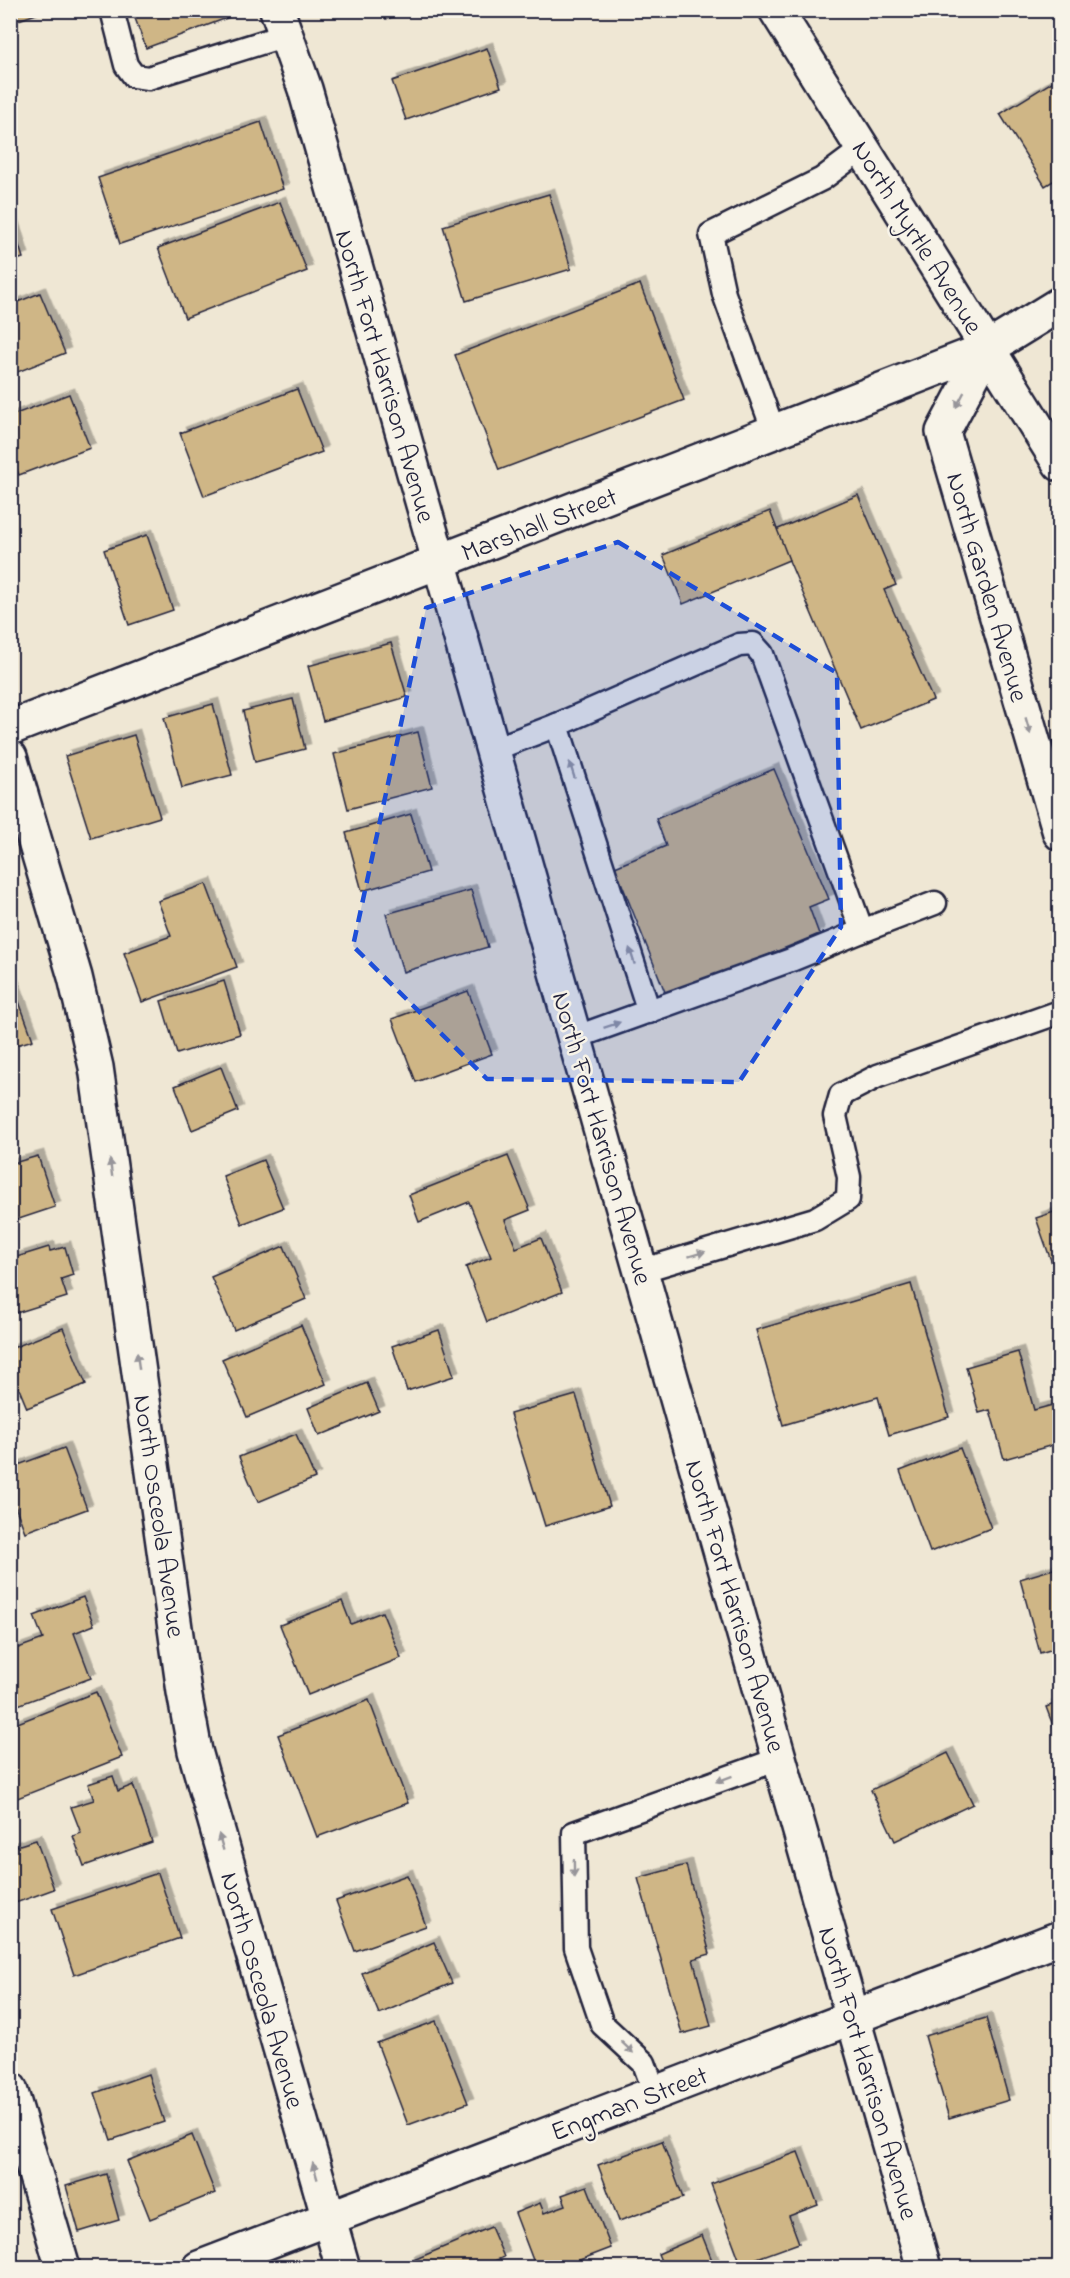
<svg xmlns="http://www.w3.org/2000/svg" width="1070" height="2278" font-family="'Indie Flower',sans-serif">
<defs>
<filter id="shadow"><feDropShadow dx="5.5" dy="-5.5" stdDeviation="0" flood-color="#0004"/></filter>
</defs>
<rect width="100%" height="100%" fill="#efe7d4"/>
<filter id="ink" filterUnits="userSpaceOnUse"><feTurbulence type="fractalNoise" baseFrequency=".0167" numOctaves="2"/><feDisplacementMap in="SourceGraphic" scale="12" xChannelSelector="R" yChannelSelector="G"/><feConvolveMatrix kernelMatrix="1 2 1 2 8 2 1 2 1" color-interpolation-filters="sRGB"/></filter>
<g filter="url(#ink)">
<!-- building -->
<g fill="#cfb686" stroke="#22223b" stroke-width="1.5" filter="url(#shadow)">
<polygon points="10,10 48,10 10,23"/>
<polygon points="132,10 233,10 235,15 146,48"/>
<polygon points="383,10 416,10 386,19"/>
<polygon points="487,48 501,87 406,120 392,81"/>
<polygon points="1060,77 1060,177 1045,186 1000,114"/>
<polygon points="261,122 283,189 120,244 98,178"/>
<polygon points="549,194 571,269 466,301 443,226"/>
<polygon points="280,202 307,271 185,318 158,248"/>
<polygon points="11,220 23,258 10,262 10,221"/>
<polygon points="640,284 684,400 499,470 455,355"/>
<polygon points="40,293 65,353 10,375 10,305"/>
<polygon points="297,389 322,452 204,496 180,433"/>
<polygon points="69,394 90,448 19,475 10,454 10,416"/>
<polygon points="858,495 896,585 884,590 933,700 861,730 776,530"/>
<polygon points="770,511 789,560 683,604 663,555"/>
<polygon points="147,535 173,610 129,625 104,550"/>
<polygon points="391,643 407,697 323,721 308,666"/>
<polygon points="293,699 305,749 255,762 243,711"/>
<polygon points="213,704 232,775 182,788 164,718"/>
<polygon points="418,732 432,787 348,809 334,754"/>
<polygon points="134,735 160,817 91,838 65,756"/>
<polygon points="774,769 829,899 809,907 819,934 667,997 615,867 666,846 656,819"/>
<polygon points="411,814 428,872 362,891 346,833"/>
<polygon points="206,884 237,967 142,1002 124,953 171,936 158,901"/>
<polygon points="471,890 488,947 403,972 386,914"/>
<polygon points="10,977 33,1040 10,1047"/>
<polygon points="224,981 240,1034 177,1054 161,1001"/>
<polygon points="468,991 492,1054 416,1082 392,1019"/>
<polygon points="221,1067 238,1111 192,1130 175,1086"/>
<polygon points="38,1156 55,1207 10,1222 10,1164"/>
<polygon points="508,1156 530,1210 505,1220 516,1248 541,1238 562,1292 487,1322 466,1267 491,1257 469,1202 419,1222 409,1195"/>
<polygon points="263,1160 283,1208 242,1224 223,1176"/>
<polygon points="1060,1210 1060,1271 1055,1272 1036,1218"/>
<polygon points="284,1246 306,1299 234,1330 211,1277"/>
<polygon points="49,1247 50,1251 65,1247 73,1275 61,1279 67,1297 10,1315 10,1259"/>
<polygon points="911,1284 949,1417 889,1435 878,1397 783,1425 756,1330"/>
<polygon points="301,1325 326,1384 247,1417 222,1359"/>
<polygon points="63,1328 86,1384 27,1408 10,1367 10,1349"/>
<polygon points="439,1330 454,1376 407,1391 392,1346"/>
<polygon points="1018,1352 1034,1410 1060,1403 1060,1468 1053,1445 1004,1459 990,1410 979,1413 966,1367"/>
<polygon points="367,1383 379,1411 319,1436 308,1408"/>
<polygon points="576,1395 610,1506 545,1526 510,1414"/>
<polygon points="296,1434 315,1478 258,1502 239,1457"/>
<polygon points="64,1448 87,1509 25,1532 10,1493 10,1468"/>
<polygon points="960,1448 991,1528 930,1552 900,1471"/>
<polygon points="1060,1567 1060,1647 1040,1653 1020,1579"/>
<polygon points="83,1597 94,1625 74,1633 91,1678 10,1708 10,1651 43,1639 34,1616"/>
<polygon points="342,1601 351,1624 382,1612 401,1658 308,1695 280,1625"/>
<polygon points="96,1692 122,1757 10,1801 10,1726"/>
<polygon points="369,1700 408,1803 317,1837 278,1735"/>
<polygon points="1060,1702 1060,1744 1046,1707"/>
<polygon points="948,1753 973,1804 895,1841 871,1790"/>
<polygon points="113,1776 118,1791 133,1785 152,1842 84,1866 73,1836 81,1833 71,1807 94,1800 88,1784"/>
<polygon points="36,1840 54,1889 10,1905 10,1863 15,1861 10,1848"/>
<polygon points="686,1865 710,1954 693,1959 711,2026 682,2034 638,1878"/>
<polygon points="158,1873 180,1938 74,1975 52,1909"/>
<polygon points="407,1875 426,1926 355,1951 336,1901"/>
<polygon points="434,1942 452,1983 379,2014 362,1973"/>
<polygon points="986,2018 1009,2100 949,2118 925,2036"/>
<polygon points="436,2021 468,2103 408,2125 377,2043"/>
<polygon points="148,2074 164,2122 111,2140 95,2093"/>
<polygon points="192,2135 215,2193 150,2219 127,2161"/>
<polygon points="662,2141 683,2198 619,2221 598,2165"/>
<polygon points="798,2152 818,2205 789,2216 799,2243 741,2264 711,2184"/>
<polygon points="106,2174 119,2220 79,2232 66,2186"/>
<polygon points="587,2186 611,2248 559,2268 536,2268 515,2213 540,2203 544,2213 566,2205 562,2195"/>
<polygon points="491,2227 504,2257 478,2268 411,2268 409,2262"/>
<polygon points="702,2235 715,2268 664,2268 658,2254"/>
</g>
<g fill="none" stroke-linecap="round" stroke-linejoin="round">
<!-- service casing -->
<g stroke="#22223b" stroke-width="27">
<g id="service">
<polyline points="112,10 126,65 134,76 148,78 286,35"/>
<polyline points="774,432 724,294 711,234 822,179 862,149"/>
<polyline points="557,725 649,1012"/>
<polyline points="492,750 557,725 739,645 753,644 762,654 862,931 935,903"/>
<polyline points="574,1038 791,960 862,931"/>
<polyline points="640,1271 815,1219 848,1199 849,1177 835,1116 841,1095 878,1076 1060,1012"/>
<polyline points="655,2093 644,2063 602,2024 576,1948 574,1833 779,1759"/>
</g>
</g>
<!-- minor casing -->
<g stroke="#22223b" stroke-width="38">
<g id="minor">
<polyline points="987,349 943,432 1060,833"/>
<polyline points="10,728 987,349"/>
<polyline points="10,757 75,977 96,1067 184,1692 195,1751 343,2268"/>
<polyline points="10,2089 63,2268"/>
<polyline points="199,2268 1060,1938"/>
</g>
</g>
<!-- tertiary casing -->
<g stroke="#22223b" stroke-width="38">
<polyline id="tertiary" points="277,10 305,89 924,2268"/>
</g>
<!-- secondary casing -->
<g stroke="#22223b" stroke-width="38">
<g id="secondary">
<polyline points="776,10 1060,464"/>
<polyline points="987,349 1060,304"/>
</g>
</g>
<!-- service -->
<use href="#service" stroke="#f7f3e8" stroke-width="22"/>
<!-- minor -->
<use href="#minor" stroke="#f7f3e8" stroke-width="33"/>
<!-- tertiary -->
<use href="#tertiary" stroke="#f7f3e8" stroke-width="33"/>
<!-- secondary -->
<use href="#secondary" stroke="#f7f3e8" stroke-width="33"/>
</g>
<!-- one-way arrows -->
<defs><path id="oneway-solid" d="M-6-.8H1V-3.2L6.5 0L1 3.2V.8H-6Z" transform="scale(1.5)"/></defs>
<g fill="#97959a">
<use href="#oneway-solid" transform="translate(960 400) rotate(118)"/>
<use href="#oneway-solid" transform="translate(1028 726) rotate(74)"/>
<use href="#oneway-solid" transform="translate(572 770) rotate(-108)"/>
<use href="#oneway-solid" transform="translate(632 956) rotate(-108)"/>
<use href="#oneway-solid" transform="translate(612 1025) rotate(-19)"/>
<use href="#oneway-solid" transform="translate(111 1168) rotate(-98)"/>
<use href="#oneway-solid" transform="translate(697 1254) rotate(-17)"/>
<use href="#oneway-solid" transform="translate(138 1361) rotate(-98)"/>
<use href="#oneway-solid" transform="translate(724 1779) rotate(160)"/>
<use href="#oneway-solid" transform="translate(221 1842) rotate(-106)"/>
<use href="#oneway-solid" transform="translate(574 1868) rotate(89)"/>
<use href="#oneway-solid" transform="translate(627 2047) rotate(43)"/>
<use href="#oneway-solid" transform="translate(315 2171) rotate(-106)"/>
</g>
</g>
<!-- marked area -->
<path fill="#1d4ed8" fill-opacity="0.2" stroke="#1d4ed8" stroke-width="4.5" stroke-dasharray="12 8" stroke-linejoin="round" d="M 618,542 L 837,673 L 841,927 L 739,1082 L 487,1079 L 353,946 L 426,608 Z"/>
<g text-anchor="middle" stroke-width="5" stroke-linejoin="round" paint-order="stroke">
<!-- street labels -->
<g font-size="27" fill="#22223b" stroke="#f7f3e8">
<text transform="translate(918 237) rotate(58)" y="9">North Myrtle Avenue</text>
<text transform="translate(386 376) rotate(74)" y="9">North Fort Harrison Avenue</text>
<text transform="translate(539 524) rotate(-21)" y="9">Marshall Street</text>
<text transform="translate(988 587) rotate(74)" y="9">North Garden Avenue</text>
<text transform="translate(603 1138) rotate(74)" y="9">North Fort Harrison Avenue</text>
<text transform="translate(160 1516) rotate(82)" y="9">North Osceola Avenue</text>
<text transform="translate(736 1606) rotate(74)" y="9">North Fort Harrison Avenue</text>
<text transform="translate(263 1990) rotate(74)" y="9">North Osceola Avenue</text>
<text transform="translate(869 2073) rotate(74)" y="9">North Fort Harrison Avenue</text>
<text transform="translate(629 2103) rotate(-21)" y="9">Engman Street</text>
</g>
</g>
<!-- margin -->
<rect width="1070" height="2278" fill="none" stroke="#f7f3e8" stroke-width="36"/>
<rect x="18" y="18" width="1034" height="2242" fill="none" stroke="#22223b" stroke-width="2" filter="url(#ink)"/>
</svg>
